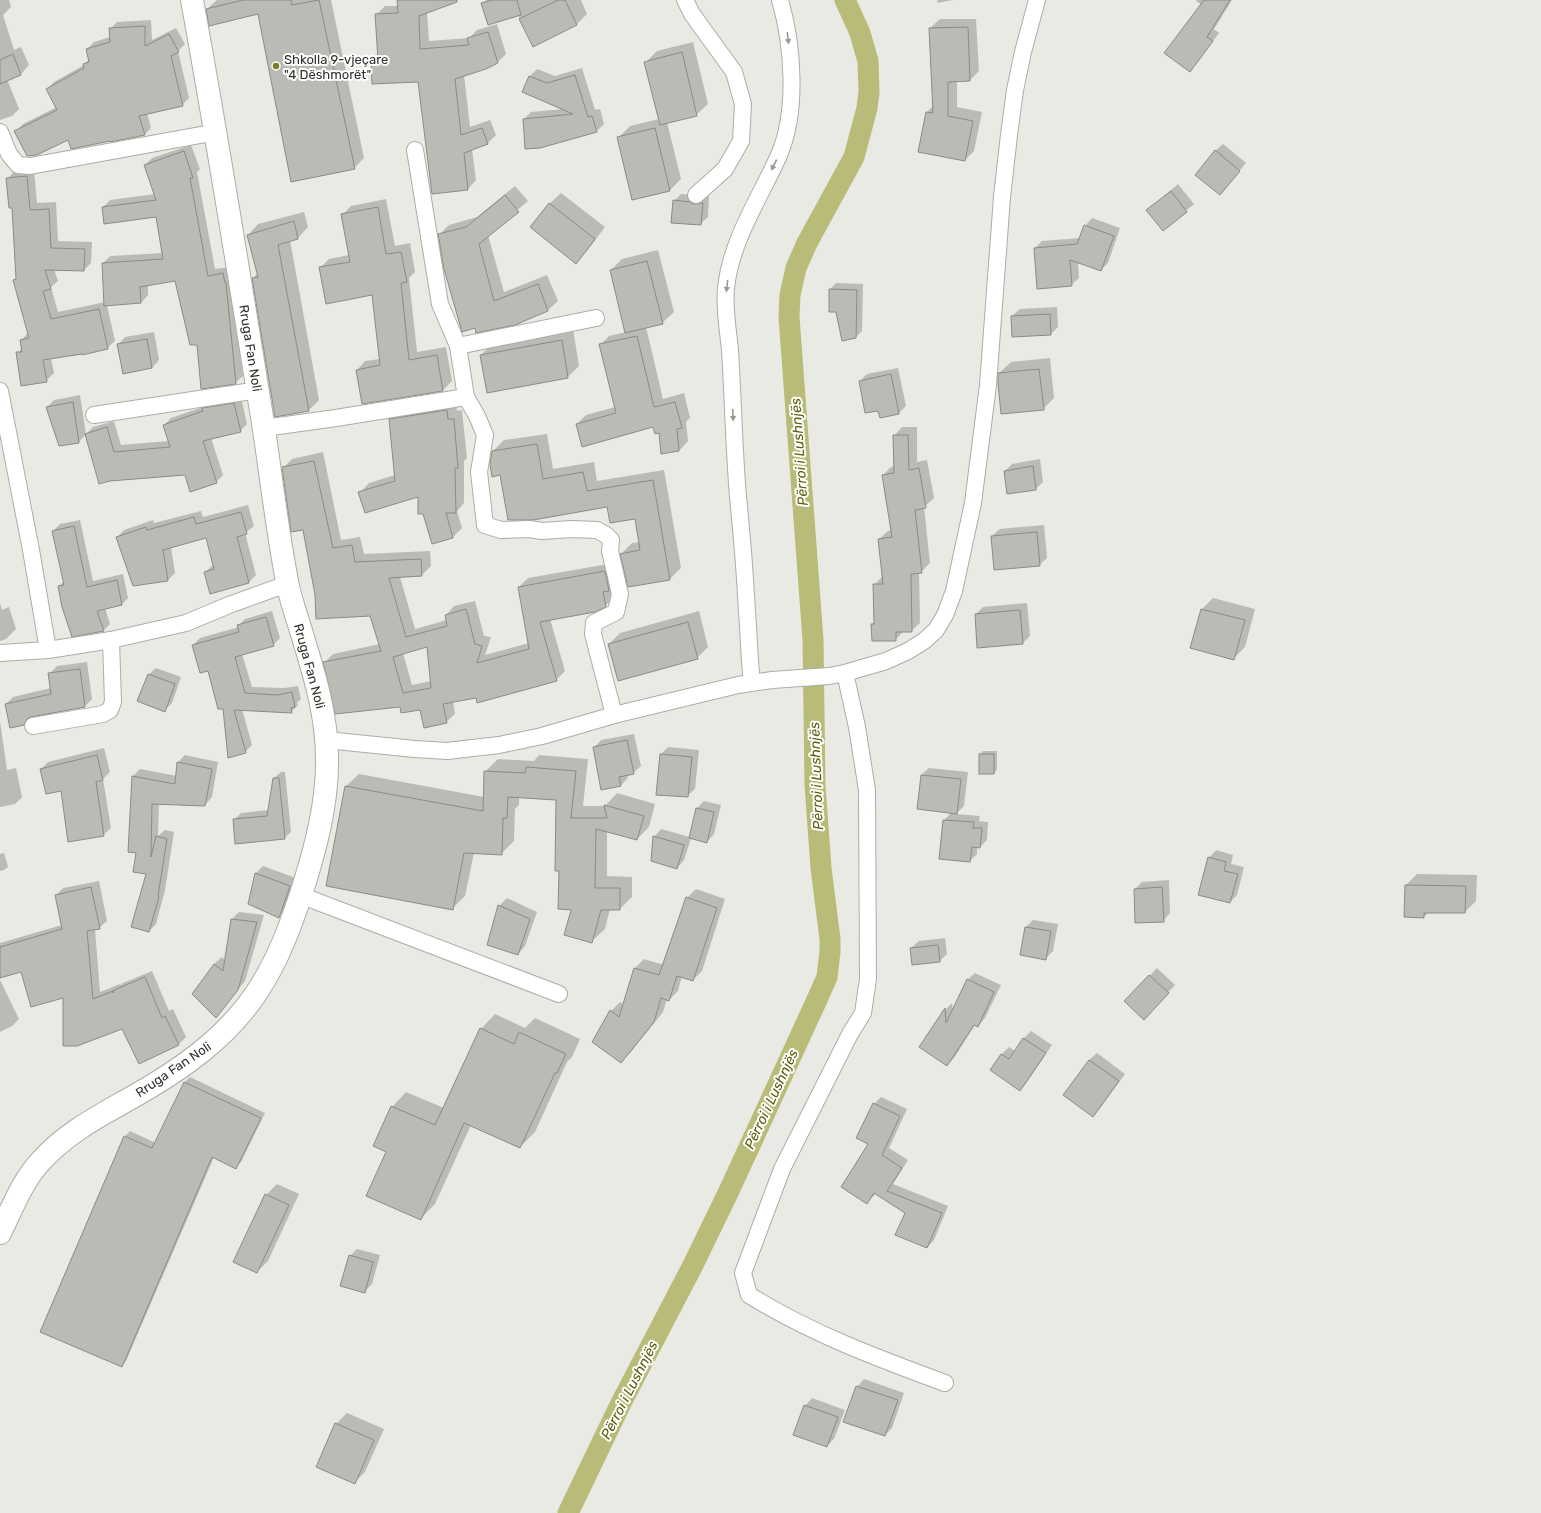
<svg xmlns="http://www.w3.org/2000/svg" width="1541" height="1513" font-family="Rubik,sans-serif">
<rect width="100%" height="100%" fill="#e9eae3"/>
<!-- shadow -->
<g fill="#0003" fill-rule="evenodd">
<polygon points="0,0 9,0 11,7 3,15 14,50 21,47 29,65 21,74 7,79 19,109 12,116 0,120"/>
<polygon points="217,0 331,0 364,158 354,168 259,13 207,9"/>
<polygon points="398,0 450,0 427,12 429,41 469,38 477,30 497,24 506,54 498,62 464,75 470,127 490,120 496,135 487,144 472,149 476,180 468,189 419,81 372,60 378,54 376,15 385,6 399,6"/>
<polygon points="486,0 581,0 587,14 577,24 533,45 518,15 483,4"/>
<polygon points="937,0 953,0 938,3"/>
<polygon points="1197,0 1232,0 1214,29 1219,33 1197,63 1189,71 1202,5 1196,1"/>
<polygon points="940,19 976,19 979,71 970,80 957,81 957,107 982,112 974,151 965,160 919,152 927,112 934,105 930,28"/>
<polygon points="151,20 152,40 176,28 185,44 178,51 189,98 182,105 147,113 151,128 144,135 69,139 16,131 23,124 57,107 47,89 54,82 84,65 89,59 87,49 94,42 110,37 110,29 117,22"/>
<polygon points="693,42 708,104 696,115 667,122 681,179 670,190 619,137 630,126 659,119 646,62 657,51"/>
<polygon points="582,68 595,110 600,109 604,124 597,131 524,119 531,112 564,109 523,92 530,76 537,69 555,76"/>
<polygon points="1223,144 1246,163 1220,194 1215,151"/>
<polygon points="191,145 200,169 197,172 215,269 230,267 233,276 243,376 235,383 198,344 176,280 148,285 148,295 141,303 107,305 115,341 107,348 51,358 54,373 46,381 17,353 22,348 21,340 29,332 14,281 17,278 12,207 7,179 15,171 34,170 37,203 56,202 58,241 92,242 91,263 84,270 54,269 58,281 51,287 58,312 105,302 103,263 110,256 163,253 157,216 103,207 110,200 155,194 145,165 152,158"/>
<polygon points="1178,184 1194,204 1163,230 1148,210"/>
<polygon points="515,186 528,201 488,235 504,292 547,275 558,301 548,310 515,324 476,327 439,235 449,225 477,217"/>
<polygon points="561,193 605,227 587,251 576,262 549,204"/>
<polygon points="681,194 697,195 701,197 709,196 708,217 700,224 674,201"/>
<polygon points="386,199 395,246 410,243 415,272 409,278 417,352 446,347 452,381 443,390 362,403 357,370 365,361 380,359 373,294 320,268 329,259 349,255 342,215 351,206"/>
<polygon points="304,212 308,227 298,238 290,240 319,400 309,410 253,278 258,273 248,235 258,224"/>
<polygon points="1092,218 1120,228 1108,263 1101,270 1078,262 1079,278 1071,285 1035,248 1042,241 1081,238 1085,226"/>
<polygon points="658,250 674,312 662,323 646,327 663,399 684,393 690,418 686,422 688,441 679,451 653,426 577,424 586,415 615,407 600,345 609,336 626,332 611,270 622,259"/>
<polygon points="836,283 863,284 862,331 856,337 830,289"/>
<polygon points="1057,307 1058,327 1051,334 1012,316 1020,309"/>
<polygon points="573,329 579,366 568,377 488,391 481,355 492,344"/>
<polygon points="154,332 159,360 152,368 118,345 125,337"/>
<polygon points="1050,358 1054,398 1043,409 999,373 1011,362"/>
<polygon points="898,368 906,406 899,413 860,381 867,374"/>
<polygon points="80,395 86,434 93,427 114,421 121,445 169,441 164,425 171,418 206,406 241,397 247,424 240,431 211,438 223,475 216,482 185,474 109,480 86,434 79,442 47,407 54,400"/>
<polygon points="456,401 457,411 462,410 467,458 464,461 464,503 457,511 462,528 453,537 419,495 360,493 369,483 395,475 390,419 399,410"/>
<polygon points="902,427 917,427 917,462 927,460 934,498 924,507 930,563 921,572 919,572 920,623 911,631 904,631 895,640 873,640 872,624 875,621 874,585 883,576 879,539 888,531 892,530 883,475 891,467 895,466 894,436"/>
<polygon points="547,434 553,469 594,462 597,481 664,470 681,568 670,579 629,586 621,554 632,543 640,542 636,518 608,505 501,474 493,451 504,440"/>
<path d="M 323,452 L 341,540 L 360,537 L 364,554 L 430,551 L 431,566 L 422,575 L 400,577 L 415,629 L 447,620 L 446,615 L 454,606 L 475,601 L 484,636 L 491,637 L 485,655 L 529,643 L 519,587 L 528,578 L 614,563 L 614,597 L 605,606 L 550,619 L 565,671 L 556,680 L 453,701 L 455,714 L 446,722 L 421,709 L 401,706 L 325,662 L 333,654 L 380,644 L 371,615 L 316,595 L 304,529 L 283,468 L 292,459 ZM 427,646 L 431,681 L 412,685 L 403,653 Z"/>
<polygon points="1040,459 1043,482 1036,489 1008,493 1005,471 1012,464"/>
<polygon points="248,505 254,526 245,533 256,575 248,583 205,572 214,564 207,537 171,547 175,573 168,580 117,538 124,530 153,520 154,523 201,511 203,517"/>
<polygon points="80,520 93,581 123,574 128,598 122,604 105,608 110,624 103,631 59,586 64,581 53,531 60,524"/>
<polygon points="1044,525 1047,558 1039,565 992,536 1000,529"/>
<polygon points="1213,598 1255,609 1245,647 1234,658 1202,609"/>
<polygon points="0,603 2,610 9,607 16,629 6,639 0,641"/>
<polygon points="1027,603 1030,636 1023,643 976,614 983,607"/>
<polygon points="272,611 280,638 273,645 242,654 252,687 284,688 298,686 301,699 297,703 298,705 291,712 242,709 252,745 245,752 224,708 208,670 193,645 200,638 239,627 238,626 245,619"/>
<polygon points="699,611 708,647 697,658 609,644 620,633"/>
<polygon points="87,662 92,699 85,706 31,717 23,724 6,704 13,697 51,688 49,674 57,666"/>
<polygon points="156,668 181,677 172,703 164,711 148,675"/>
<polygon points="0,721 7,770 16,768 22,797 15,804 0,807"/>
<polygon points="634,734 641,766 633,773 627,774 628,778 621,785 594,748 601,740"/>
<polygon points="668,747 699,750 695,789 687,796 661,754"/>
<polygon points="104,748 110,772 103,779 111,828 103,835 62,790 41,769 48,762"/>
<polygon points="983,751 997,751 997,770 994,773 980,773 980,754"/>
<polygon points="185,755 218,762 212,797 205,805 159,803 158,836 165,830 174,832 165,890 156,924 149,931 147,873 137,852 133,776 140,769 177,776 178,762"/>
<polygon points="539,755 588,759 583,806 605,806 617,793 655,804 649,827 637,839 607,831 607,876 632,877 632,897 620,909 610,909 605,929 592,941 572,909 560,870 557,799 519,797 519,805 515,809 514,841 501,854 474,853 465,896 453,908 346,786 359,774 484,797 485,772 498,759 534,761"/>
<polygon points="929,768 968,772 964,806 956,814 980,816 979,821 988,822 987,840 980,847 977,846 977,854 970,861 944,820 952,812 921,775"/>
<polygon points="281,772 285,772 291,832 284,838 234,820 241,813 269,810 274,778"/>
<polygon points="704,801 721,805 714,834 707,842 691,838 684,860 677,868 654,837 661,829 690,837 697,808"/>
<polygon points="1216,850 1233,855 1231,864 1244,867 1237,895 1230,902 1209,858"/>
<polygon points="4,853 8,867 4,870 0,871 0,854"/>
<polygon points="263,866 296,878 286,909 279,916 249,903 256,873"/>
<polygon points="1417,874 1477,875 1476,901 1465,912 1429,912 1424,917 1406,885"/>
<polygon points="1169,880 1170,913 1163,921 1135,889 1142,882"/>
<polygon points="99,881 107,921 99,928 95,929 100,992 120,984 120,985 123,983 152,971 169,1011 173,1009 186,1037 179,1044 123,1028 64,997 22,971 0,977 0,943 62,925 56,895 63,888"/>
<polygon points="696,889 725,899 702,971 693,980 682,976 678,991 669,1000 667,999 663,1012 630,1053 621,1062 611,1011 620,1002 624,1005 635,968 644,959 664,965 687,898"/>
<polygon points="507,898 537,912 525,946 518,954 499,906"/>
<polygon points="239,912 264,915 245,981 216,1017 193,994 214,964 222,957 225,960 232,919"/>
<polygon points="1033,920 1058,924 1053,951 1045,959 1021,955 1026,927"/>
<polygon points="945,938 947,954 940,961 911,948 919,941"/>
<polygon points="1157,968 1175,985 1151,1011 1126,1001"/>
<polygon points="975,973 1001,985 985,1018 978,1026 975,1025 954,1058 947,1065 920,1047 946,1009 952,1003 953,1011 967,980"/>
<polygon points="0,980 19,1019 12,1026 0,1032"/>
<polygon points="495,1014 525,1028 535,1018 580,1039 572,1057 567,1062 535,1132 520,1147 471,1125 435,1204 420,1219 392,1107 406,1092 444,1108 481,1029"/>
<polygon points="1031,1031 1052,1045 1027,1082 1020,1090 1002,1054 1009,1047 1015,1051 1024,1038"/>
<polygon points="1097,1053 1125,1074 1100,1108 1092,1116 1089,1060"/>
<polygon points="190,1077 265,1113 241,1162 236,1167 214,1157 126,1361 121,1366 41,1331 125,1136 130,1131 156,1143 185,1082"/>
<polygon points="881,1097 907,1109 889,1148 908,1160 893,1184 948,1206 934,1240 927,1247 906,1212 876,1193 867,1203 874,1104"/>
<polygon points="277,1184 299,1194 268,1261 257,1272 266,1195"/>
<polygon points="357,1249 380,1255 372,1284 364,1292 350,1256"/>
<polygon points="864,1379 904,1393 892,1428 885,1435 857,1387"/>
<polygon points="812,1398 845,1410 834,1439 827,1446 805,1406"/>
<polygon points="347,1413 384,1429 365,1472 354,1483 336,1424"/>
</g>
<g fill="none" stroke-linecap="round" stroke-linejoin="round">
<!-- canal -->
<polyline stroke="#b9bc78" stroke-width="21" points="568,1513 620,1405 692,1267 728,1193 815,1004 827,977 830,952 830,939 821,868 815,785 813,640 789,317 790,295 796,268 807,243 854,157 867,108 869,92 868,61 860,33 845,0"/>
</g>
<!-- building -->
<g fill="#babbb4" stroke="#8b8b85" fill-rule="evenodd">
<polygon points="243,0 291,0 292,5 319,0 355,169 291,182 258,14 209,26 206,9"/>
<polygon points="397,0 457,0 457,2 419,16 420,49 469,45 467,38 488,32 498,63 486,69 455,79 461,135 482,128 488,144 464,153 468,190 432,194 418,82 372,84 371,60 378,60 375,14 398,13"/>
<polygon points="493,0 517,0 521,15 488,25 481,3"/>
<polygon points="558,0 565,0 577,25 533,47 519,19"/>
<polygon points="1204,0 1230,0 1207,37 1213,41 1190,72 1164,53"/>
<polygon points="145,26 145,46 169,34 179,52 171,56 183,106 139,116 145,135 110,142 110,141 71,149 68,140 37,155 27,156 14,131 57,110 46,89 84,68 83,64 89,62 86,49 110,42 109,28"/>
<polygon points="968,27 970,81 948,82 948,116 973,121 965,161 918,152 926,112 933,113 929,28"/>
<polygon points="682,52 697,116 660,125 644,62"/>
<polygon points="13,54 21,75 0,84 0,60"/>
<polygon points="575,75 588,117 592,116 597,132 540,148 525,149 523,119 573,114 522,92 529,76 547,83"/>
<polygon points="655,128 670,191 632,200 617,137"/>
<polygon points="1215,150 1240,171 1220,195 1195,175"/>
<polygon points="184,151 193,178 190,178 208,276 223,273 225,283 226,283 236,384 201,389 197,345 190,345 175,281 140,287 141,303 104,306 102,263 163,259 156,217 104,224 102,207 156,200 144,165"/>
<polygon points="27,176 30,210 49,209 51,248 85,249 84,271 45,270 51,289 43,291 51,319 99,309 108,349 82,355 82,354 43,360 47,382 21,386 16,352 22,352 20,340 29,338 13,280 16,279 12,208 9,208 6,178"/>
<polygon points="1171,191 1187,212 1163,231 1146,210"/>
<polygon points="505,195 519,212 479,244 494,301 538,284 548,311 515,325 476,333 475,328 462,332 444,269 438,234 466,227"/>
<polygon points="673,200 690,202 693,204 703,203 701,225 671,223"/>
<polygon points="549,203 595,239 576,264 530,227"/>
<polygon points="378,207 386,254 401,252 407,282 401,283 409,360 437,355 443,391 362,404 356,370 380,365 372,295 326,304 319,267 350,262 341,214"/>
<polygon points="294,221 298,239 278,245 309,411 275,417 252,278 258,277 247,235"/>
<polygon points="1084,225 1114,236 1101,271 1070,260 1072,286 1037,289 1034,248 1077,244"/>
<polygon points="647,261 663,324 625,333 610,270"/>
<polygon points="829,289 857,290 856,338 842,341 836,312 829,312"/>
<polygon points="1050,314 1051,335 1012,337 1011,316"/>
<polygon points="637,336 654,407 675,402 682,428 677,429 679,451 661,454 659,433 655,434 653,427 582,447 576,424 616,413 599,344"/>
<polygon points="147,339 152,368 123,374 117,344"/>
<polygon points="562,340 568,378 487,393 480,355"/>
<polygon points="1039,369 1044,410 1001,414 998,383 998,373"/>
<polygon points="891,374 899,414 880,418 878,411 865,413 859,381"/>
<polygon points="73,402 79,443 59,446 46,407"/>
<polygon points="234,403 241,432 203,441 217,483 190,492 185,475 110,481 99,484 85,434 107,427 114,452 170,447 163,425 203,411 202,408"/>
<polygon points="447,410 448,419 454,419 458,468 455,468 456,513 446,513 453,538 432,544 423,514 418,514 418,497 365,513 358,492 395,481 389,419"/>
<polygon points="893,435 908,435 909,470 919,468 926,508 915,510 922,573 911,574 912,632 896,632 896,641 872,641 871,624 874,624 873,584 883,584 878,539 892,537 882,475 894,473"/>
<polygon points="537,444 543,479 583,472 587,491 653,480 670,580 628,587 620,554 640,550 635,519 610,523 607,507 533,520 508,520 500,475 492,477 490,464 492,451"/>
<path d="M 314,461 L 333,548 L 352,545 L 355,562 L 421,559 L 422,576 L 389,578 L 406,637 L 447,626 L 445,615 L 466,609 L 475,644 L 482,646 L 477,663 L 529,649 L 518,587 L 605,571 L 609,591 L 603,592 L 606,607 L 595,612 L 540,622 L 557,681 L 477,703 L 476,698 L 443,704 L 447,723 L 424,728 L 420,710 L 401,713 L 400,707 L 335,714 L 323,662 L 381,651 L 370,616 L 316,619 L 315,595 L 303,530 L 291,532 L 282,467 ZM 427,647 L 431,688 L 403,693 L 393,657 Z"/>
<polygon points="1033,466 1036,490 1007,494 1004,471"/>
<polygon points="241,512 247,534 237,537 249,583 210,594 204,572 214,569 206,538 163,550 168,581 133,586 116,537 146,527 147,530 194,517 196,524"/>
<polygon points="74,526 87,587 117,580 122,605 97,611 104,631 72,637 62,607 58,586 64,585 52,531"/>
<polygon points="1037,532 1040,566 994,570 991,536"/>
<polygon points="1201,609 1245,620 1234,660 1190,648"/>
<polygon points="1020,610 1023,644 977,648 975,614"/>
<polygon points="266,617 274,646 235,657 245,693 277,695 292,692 295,707 291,708 292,713 234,710 246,753 228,758 223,709 218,709 208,671 200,673 192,645 239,632 237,625"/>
<polygon points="688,622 698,659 618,681 608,644"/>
<polygon points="80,669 85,707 31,717 27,719 24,725 10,728 5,704 51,694 48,673"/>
<polygon points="148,674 175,684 165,712 137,701"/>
<polygon points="627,740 634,774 619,777 621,786 601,790 593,747"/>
<polygon points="660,754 692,757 688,797 656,795"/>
<rect x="979" y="754" width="15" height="20"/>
<polygon points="97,755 103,780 96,782 104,836 68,842 61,791 46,794 40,769"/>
<polygon points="177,762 212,769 205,806 152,804 151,857 156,836 167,839 158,896 159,897 149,932 131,927 146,874 133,872 136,853 128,852 132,776 175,784"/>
<polygon points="526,767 576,771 571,818 607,818 604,805 644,816 637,840 596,829 595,888 620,888 620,910 601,910 592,943 564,935 571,910 558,909 559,871 555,871 556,800 508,797 507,818 503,818 502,855 464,853 453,910 326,886 345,786 483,811 484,771 525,773"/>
<polygon points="921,775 961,779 957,814 917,809"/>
<polygon points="273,778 279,778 285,839 235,844 233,819 267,816"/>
<polygon points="696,808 714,812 707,843 689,838"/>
<polygon points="943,820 974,822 973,828 982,828 980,848 972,847 970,862 939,859"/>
<polygon points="653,836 684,845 677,869 651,861"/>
<polygon points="1208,857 1226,862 1224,871 1238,874 1230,903 1198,895"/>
<polygon points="255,873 290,886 279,918 248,904"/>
<polygon points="1405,885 1466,886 1465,913 1424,913 1424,918 1404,917"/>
<polygon points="91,887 100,929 87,931 93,999 113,991 113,993 114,990 145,977 162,1018 165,1016 179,1045 139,1064 122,1029 77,1046 63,1046 63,998 31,1007 21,972 0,978 0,947 62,929 55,895"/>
<polygon points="1162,887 1164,922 1135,923 1134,889"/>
<polygon points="686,897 717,908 693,981 677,976 669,1001 661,998 654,1022 621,1063 592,1042 610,1010 619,1017 634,968 659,975"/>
<polygon points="498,905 530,919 518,955 487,945"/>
<polygon points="231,919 257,922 238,990 216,1018 192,994 214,964 223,971"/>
<polygon points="1025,927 1051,931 1046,960 1020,955"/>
<polygon points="938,945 940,962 912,965 910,948"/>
<polygon points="1149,975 1169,993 1144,1020 1124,1001"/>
<polygon points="967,979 994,992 978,1027 974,1025 947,1066 919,1047 945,1008 946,1023"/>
<polygon points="480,1028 514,1044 519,1032 566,1054 557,1073 555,1073 520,1148 464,1123 421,1220 366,1196 386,1152 373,1146 391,1106 435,1125"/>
<polygon points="1023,1038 1046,1053 1020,1091 990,1070 1001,1054 1009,1059"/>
<polygon points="1089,1060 1119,1081 1093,1117 1063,1095"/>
<polygon points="184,1082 261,1118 236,1169 212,1157 122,1367 40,1332 124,1136 152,1148"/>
<polygon points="873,1103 900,1116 882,1155 902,1168 887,1191 942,1213 927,1248 895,1235 905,1213 874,1193 867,1204 841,1187 868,1144 856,1138"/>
<polygon points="265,1194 289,1205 257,1273 233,1262"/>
<polygon points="349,1255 373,1262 365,1293 340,1286"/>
<polygon points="856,1386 898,1400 885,1436 843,1422"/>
<polygon points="804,1405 838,1417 827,1447 793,1435"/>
<polygon points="335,1423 374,1440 355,1484 316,1467"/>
</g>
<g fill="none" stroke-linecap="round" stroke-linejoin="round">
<!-- street casing -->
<g stroke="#adada7" stroke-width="18">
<g id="street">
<polyline points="685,0 692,14 734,72 743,104 741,141 725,169 696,195"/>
<polyline points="0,132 9,154 18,165 30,166 217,132"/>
<polyline points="458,346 596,318"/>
<polyline points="0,391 31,550 48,650"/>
<polyline points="466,397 477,416 485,435 479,472 485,525 501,530 529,529 542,531 572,529 597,530 606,535 611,540 610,551 620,594 616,612 594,623 593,634 614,715"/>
<polyline points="94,415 258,390"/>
<polyline points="264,428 336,418 466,397 458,346 440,304 415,150"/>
<polyline points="0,653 48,650 111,640 186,623 229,605 287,584"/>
<path d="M 845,673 L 857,727 L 867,790 L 868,979 L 863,1013 L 850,1034 L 782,1169 L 743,1273 L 749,1295 C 810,1333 877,1358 945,1383"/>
<path d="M 752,682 C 749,659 749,636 747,612 C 745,574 742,536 738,497 C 734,448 733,399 730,350 C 728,329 724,309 726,288 C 731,240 760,198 779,155 C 798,111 793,45 780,0"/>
<polyline points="33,726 103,714 110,710 113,702 111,640"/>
<polyline points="326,740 415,749 447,751 499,745 542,736 614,715 738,685 772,680 829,676 845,673 886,661 908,651 924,641 936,630 945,615 954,591 973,503 988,385 1002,197 1009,135 1015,90 1023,52 1037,0"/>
<polyline points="300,895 559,994"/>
</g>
</g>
<!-- secondary casing -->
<g stroke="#adada7" stroke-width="24">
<path id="secondary" d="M 0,1233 C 12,1209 22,1181 41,1161 C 66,1133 99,1116 131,1098 C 179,1071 226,1039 257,992 C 279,959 292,922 304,885 C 316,846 327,804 327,763 C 328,714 312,667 298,621 C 294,608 289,594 287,581 C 277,529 271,476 263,423 C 240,282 218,141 192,0"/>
</g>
<!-- street -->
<use href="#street" stroke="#fff" stroke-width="16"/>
<!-- secondary -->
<use href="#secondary" stroke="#fff" stroke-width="22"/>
</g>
<!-- one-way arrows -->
<defs><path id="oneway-solid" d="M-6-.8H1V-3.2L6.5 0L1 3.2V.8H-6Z"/></defs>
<g fill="#979896">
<use href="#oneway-solid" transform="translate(788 38) rotate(83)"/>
<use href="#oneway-solid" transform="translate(774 165) rotate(116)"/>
<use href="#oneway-solid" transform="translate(727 286) rotate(96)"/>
<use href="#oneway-solid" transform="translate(733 415) rotate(87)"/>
</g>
<!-- markers -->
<circle fill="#7d7f28" stroke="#fffffe" stroke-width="1.5" cx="276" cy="66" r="4"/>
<g text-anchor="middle" stroke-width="4" stroke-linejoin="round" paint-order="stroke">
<!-- poi labels -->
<g font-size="13" fill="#2f302d" stroke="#fffffe" text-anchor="start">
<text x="284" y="64">Shkolla 9-vjeçare<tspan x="284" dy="15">"4 Dëshmorët"</tspan></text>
</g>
<!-- street labels -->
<g font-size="13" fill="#2f302d" stroke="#fffffe">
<text transform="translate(251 348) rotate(81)" y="5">Rruga Fan Noli</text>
<text transform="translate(310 666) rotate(75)" y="5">Rruga Fan Noli</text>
<text transform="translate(173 1069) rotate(-34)" y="5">Rruga Fan Noli</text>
</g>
<!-- water labels -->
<g font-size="14" font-style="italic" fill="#5a5c0a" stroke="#fffffe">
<text transform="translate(799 452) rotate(-94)" y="5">Përroi i Lushnjës</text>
<text transform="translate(816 776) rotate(-92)" y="5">Përroi i Lushnjës</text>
<text transform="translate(771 1099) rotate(-65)" y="5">Përroi i Lushnjës</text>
<text transform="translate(629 1390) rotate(-63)" y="5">Përroi i Lushnjës</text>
</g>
</g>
</svg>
